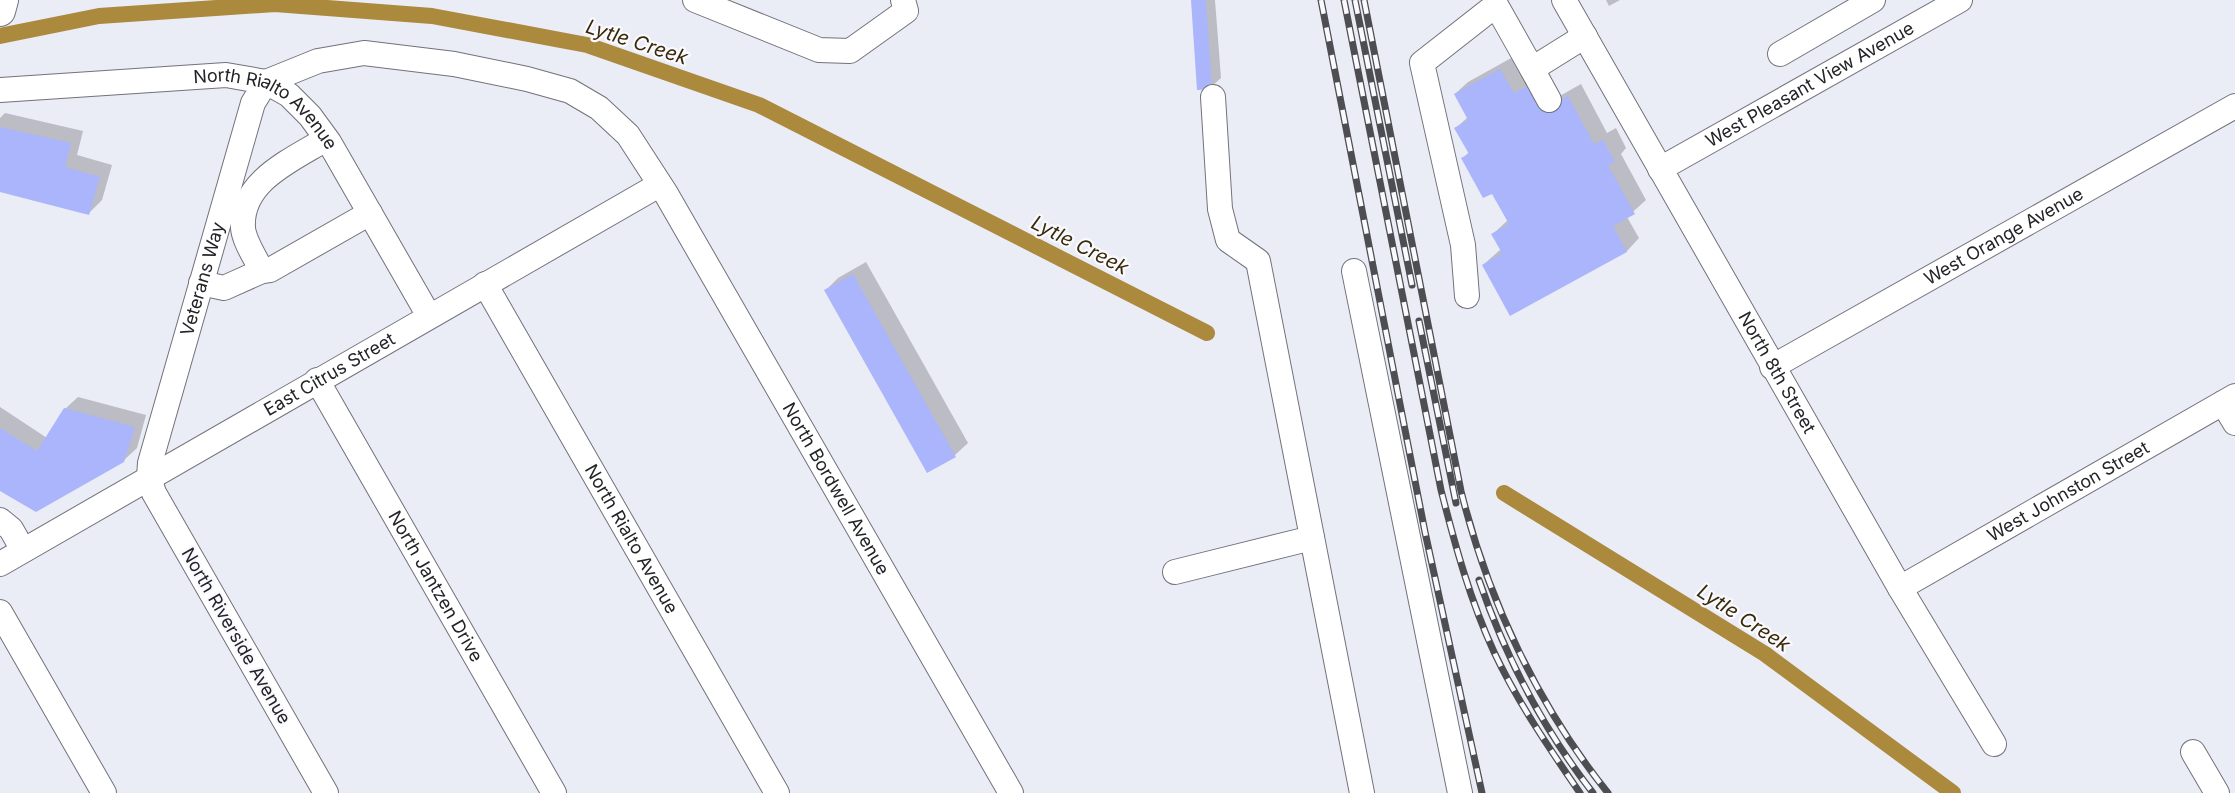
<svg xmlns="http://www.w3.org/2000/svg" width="2235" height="793" font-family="Inter,sans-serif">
<rect width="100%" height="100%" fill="#eaecf6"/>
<!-- shadow -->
<g fill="#0003">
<polygon points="1193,0 1215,0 1221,78 1211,87"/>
<polygon points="1606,0 1620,0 1609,6"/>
<polygon points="1513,57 1558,97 1581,84 1607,133 1616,128 1626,148 1621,154 1646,200 1627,217 1639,238 1627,251 1510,314 1483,265 1501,249 1493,234 1508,220 1492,192 1463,158 1469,152 1456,128 1468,117 1455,94 1468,82"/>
<polygon points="5,113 83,131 77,155 112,165 102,200 89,213 0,190 0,118"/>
<polygon points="866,262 968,443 955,455 928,471 826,290 838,278"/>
<polygon points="78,397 146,415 137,448 123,461 0,490 0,407 47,438 65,409"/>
</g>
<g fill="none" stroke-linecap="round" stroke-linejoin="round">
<!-- canal -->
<g stroke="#ab893d" stroke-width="16">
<polyline points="0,36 99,16 275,4 432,16 587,45 759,105 1207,333"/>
<polyline points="1504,493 1765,654 1953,793"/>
</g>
</g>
<!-- building -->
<g fill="#aab5fc">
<polygon points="1191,0 1206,0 1212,89 1197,90"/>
<polygon points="1500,69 1514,93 1531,84 1545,108 1568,96 1594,144 1603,140 1615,162 1608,165 1635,214 1613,226 1627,252 1510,316 1482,265 1502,253 1491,234 1509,224 1492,194 1483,198 1461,158 1469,154 1454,128 1468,120 1454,94"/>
<polygon points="0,127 71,143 65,167 100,177 89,215 0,192"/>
<polygon points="853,274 956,457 927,473 824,290"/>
<polygon points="64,408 135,427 124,462 36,512 0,491 0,428 37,451"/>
</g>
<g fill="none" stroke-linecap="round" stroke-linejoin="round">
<!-- minor casing -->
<g stroke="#71727b" stroke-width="26">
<g id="minor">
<polyline points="695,0 819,50 850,51 906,11 903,0"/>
<path id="s1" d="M 1564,0 L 1900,588 L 1994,744"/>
<polyline points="1780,54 1873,0"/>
<polyline points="1532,69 1549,100"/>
<path id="s2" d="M 0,90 L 226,75 L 266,82 L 289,95 L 310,116 L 329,142 L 429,316"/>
<polyline points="1213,97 1220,209 1228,240 1258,261 1362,793"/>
<path id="s3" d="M 1660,169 L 1960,0"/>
<polyline points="262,271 270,270 370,213"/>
<polyline points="1354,271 1460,793"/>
<path d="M 201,283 L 224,288 L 262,271 C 256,259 244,241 243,228 C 240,181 292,160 326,139"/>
<path id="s4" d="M 485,284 L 777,793"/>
<polyline points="1467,296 1463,245 1422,63 1496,5 1532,69 1585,36"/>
<path id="s5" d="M 1772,367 L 2235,106"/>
<path id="s6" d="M 317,380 L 554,793"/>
<polyline points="2223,403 2235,423"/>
<polyline points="0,520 11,529 23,550"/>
<path id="s7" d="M 0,564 L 652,189 L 659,187"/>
<polyline points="1175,572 1312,538"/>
<path id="s8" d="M 1900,588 L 2235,396"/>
<polyline points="0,612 104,793"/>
<polyline points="2193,752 2217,793"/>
<path id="s9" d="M 326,793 L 154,493 L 149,477 L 150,463 L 253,103 L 266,82 L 318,61 L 364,53 L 454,64 L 527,79 L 570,91 L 599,108 L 628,135 L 665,192 L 1011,793"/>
</g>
</g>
<!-- major casing -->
<g stroke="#71727b" stroke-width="32">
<polyline id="major" points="0,11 3,0"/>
</g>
<!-- minor -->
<use href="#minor" stroke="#fff" stroke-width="24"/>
<!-- major -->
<use href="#major" stroke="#fff" stroke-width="30"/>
<!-- rail casing -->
<g stroke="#4c4e52" stroke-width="7">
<g id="rail">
<polyline points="1321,0 1425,532 1482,793"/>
<path d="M 1344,0 L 1441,490 C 1455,545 1470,600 1494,652 C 1517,701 1549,748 1580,793"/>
<polyline points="1355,0 1412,285"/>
<path d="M 1364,0 L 1461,491 C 1488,600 1538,706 1608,793"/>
<polyline points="1419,321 1456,503"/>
<path d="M 1479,580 C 1505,656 1544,730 1593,793"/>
</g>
</g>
<!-- rail -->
<use href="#rail" stroke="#f9f9fe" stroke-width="4.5" stroke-dasharray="14" stroke-linecap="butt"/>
</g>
<g text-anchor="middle" stroke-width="4.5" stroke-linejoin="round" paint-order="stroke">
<!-- street labels -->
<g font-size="18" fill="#232427" stroke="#f9f9fe">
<text dy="6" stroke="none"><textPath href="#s3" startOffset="172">West Pleasant View Avenue</textPath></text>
<text dy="6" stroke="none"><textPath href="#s2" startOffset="278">North Rialto Avenue</textPath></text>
<text dy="6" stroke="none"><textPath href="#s5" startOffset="266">West Orange Avenue</textPath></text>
<text dy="6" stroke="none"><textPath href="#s9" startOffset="568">Veterans Way</textPath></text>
<text dy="6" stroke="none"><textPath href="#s7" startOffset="380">East Citrus Street</textPath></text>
<text dy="6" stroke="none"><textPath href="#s1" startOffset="429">North 8th Street</textPath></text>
<text dy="6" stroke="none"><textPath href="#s9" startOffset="1572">North Bordwell Avenue</textPath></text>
<text dy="6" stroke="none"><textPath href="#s8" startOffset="194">West Johnston Street</textPath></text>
<text dy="6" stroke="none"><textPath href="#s4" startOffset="294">North Rialto Avenue</textPath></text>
<text dy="6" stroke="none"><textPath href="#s6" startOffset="238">North Jantzen Drive</textPath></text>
<text transform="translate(236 636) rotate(60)" y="6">North Riverside Avenue</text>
</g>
<!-- water labels -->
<g font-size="20" font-style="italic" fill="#382907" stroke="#f9f9fe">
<text transform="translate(637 42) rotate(18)" y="7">Lytle Creek</text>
<text transform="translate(1080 245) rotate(27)" y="7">Lytle Creek</text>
<text transform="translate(1744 618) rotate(33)" y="7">Lytle Creek</text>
</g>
</g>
</svg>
